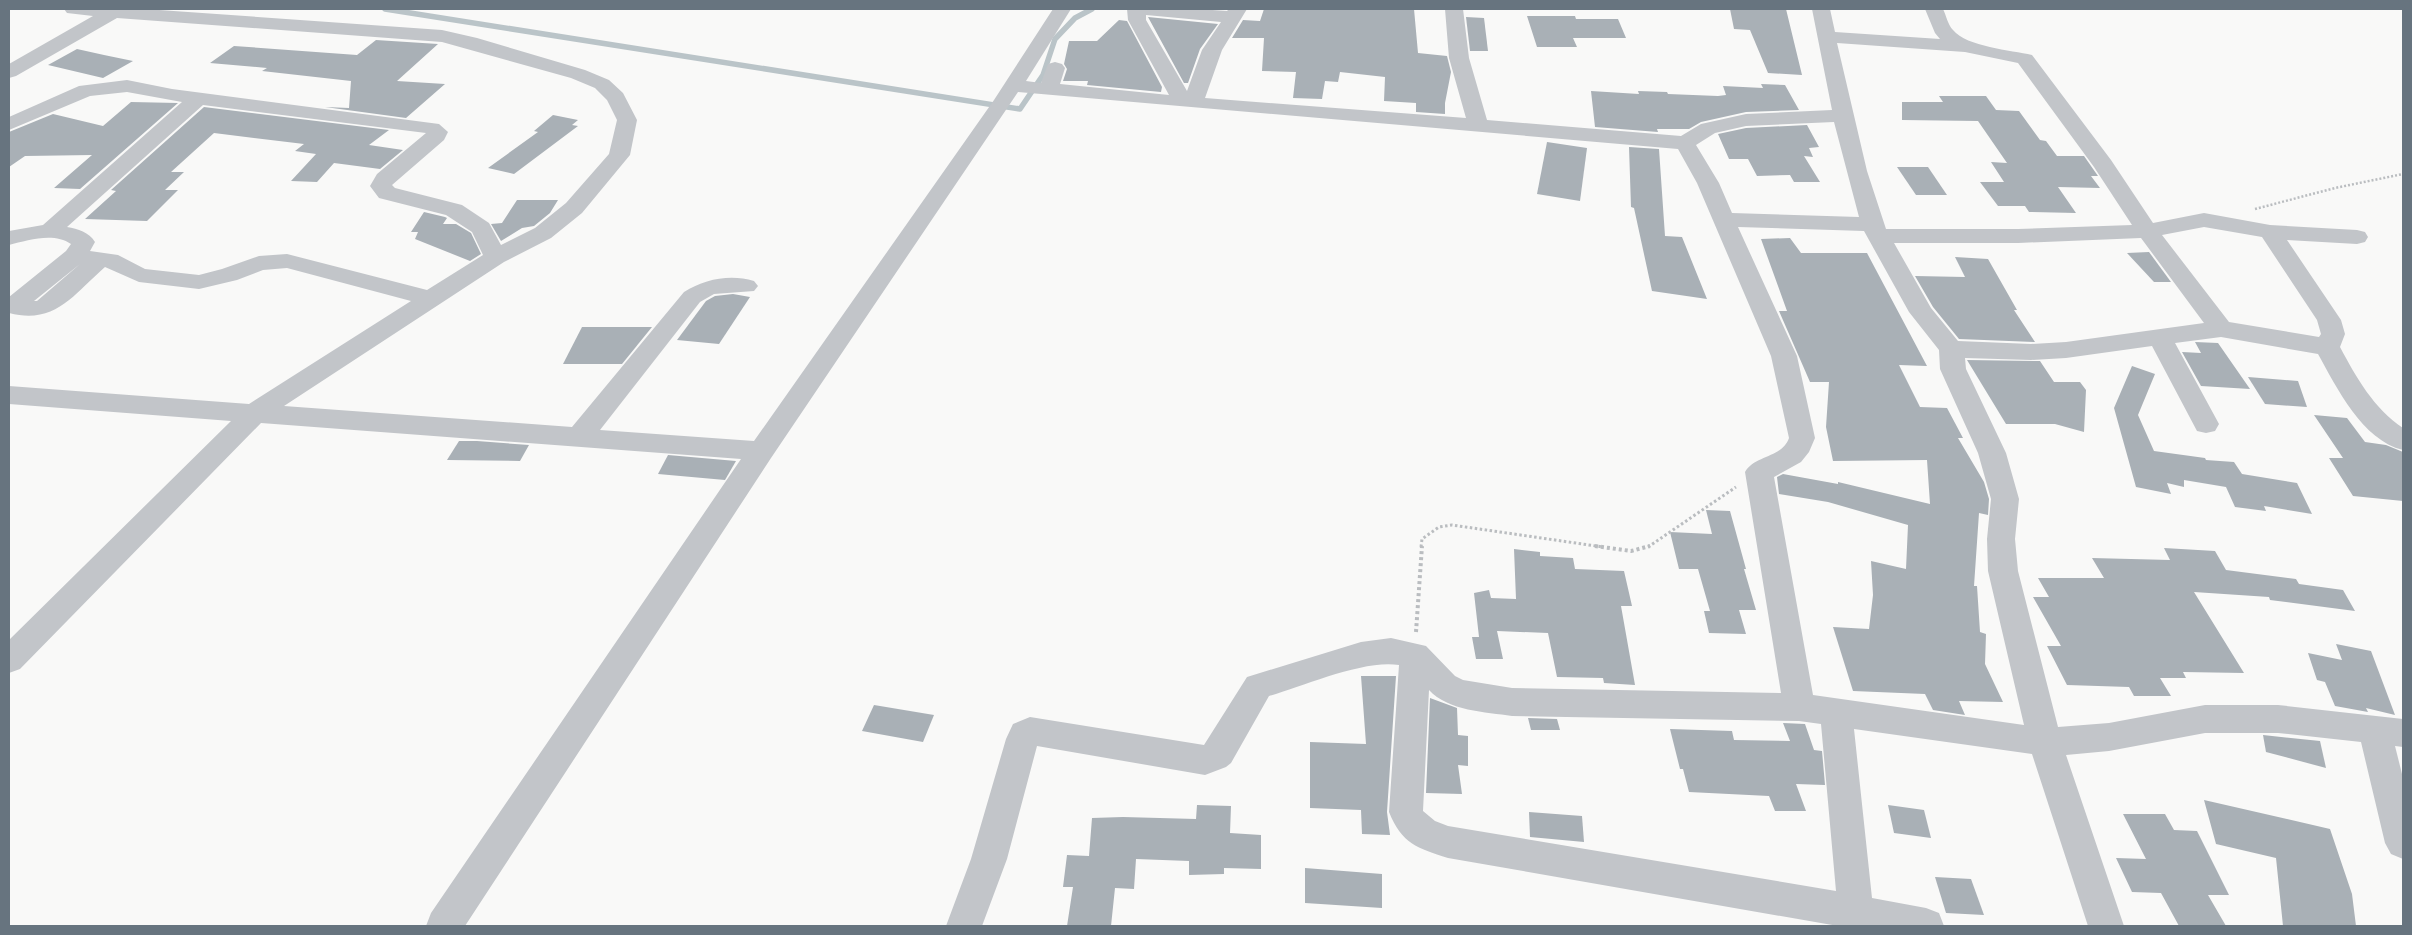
<svg xmlns="http://www.w3.org/2000/svg" width="2412" height="935" font-family="Commissioner,sans-serif">
<rect width="100%" height="100%" fill="#f9f9f8"/>
<g fill="none" stroke-linecap="round" stroke-linejoin="round">
<!-- stream -->
<polyline stroke="#bac4c8" stroke-width="5.5" points="385,9 1020,109 1043,75 1055,39 1075,18 1092,9"/>
</g>
<!-- building -->
<g fill="#a9b0b6">
<polygon points="1264,9 1414,9 1418,53 1447,56 1451,72 1445,103 1445,114 1416,112 1416,103 1384,101 1385,77 1340,72 1338,82 1325,81 1322,99 1293,98 1296,72 1262,71 1264,38 1232,38 1243,20 1260,21"/>
<polygon points="1730,9 1786,9 1802,75 1768,73 1750,30 1734,29"/>
<polygon points="1527,16 1575,16 1576,19 1618,19 1626,38 1573,38 1577,47 1537,47"/>
<polygon points="1148,17 1218,24 1200,49 1188,83 1184,83"/>
<polygon points="1466,17 1484,18 1488,51 1470,51"/>
<polygon points="1119,20 1127,21 1162,87 1161,92 1087,85 1088,81 1063,81 1067,69 1064,64 1069,41 1097,41"/>
<polygon points="376,40 438,44 397,81 445,84 406,118 325,107 349,108 351,81 262,71 267,68 210,63 234,46 357,55"/>
<polygon points="77,49 104,55 133,61 103,78 48,65"/>
<polygon points="1761,84 1785,85 1799,110 1746,112 1701,122 1689,129 1657,129 1658,132 1595,127 1591,91 1639,94 1638,91 1667,92 1668,94 1718,96 1726,95 1723,86 1763,88"/>
<polygon points="1939,96 1986,96 1996,110 2019,111 2040,140 2046,141 2057,156 2084,156 2098,176 2091,176 2100,188 2058,187 2076,213 2029,212 2025,206 1998,206 1980,182 2004,182 1991,162 2007,163 1978,121 1902,120 1902,102 1943,102"/>
<polygon points="131,102 178,103 80,189 54,188 92,155 25,156 9,167 9,132 53,114 103,126"/>
<polygon points="204,107 389,130 369,145 403,150 380,169 334,163 317,182 291,181 316,154 295,151 304,144 214,133 171,172 184,172 165,190 178,190 147,221 85,219 116,191 111,190"/>
<polygon points="553,115 578,120 572,125 578,126 514,174 488,168 538,132 534,131"/>
<polygon points="1807,125 1819,147 1809,148 1813,157 1804,156 1820,182 1794,182 1790,175 1757,176 1748,159 1729,159 1718,134 1746,128"/>
<polygon points="1547,142 1587,148 1580,201 1537,194"/>
<polygon points="1629,147 1659,149 1665,236 1682,237 1707,299 1652,291 1634,208 1631,207"/>
<polygon points="1897,167 1928,167 1947,195 1916,195"/>
<polygon points="517,200 558,200 550,213 534,226 522,228 501,241 491,224 502,223"/>
<polygon points="424,212 445,217 447,218 443,224 456,224 471,233 481,254 470,261 415,239 418,232 411,232"/>
<polygon points="1790,238 1801,253 1867,253 1927,366 1899,365 1920,407 1947,408 1963,438 1958,438 1984,482 1989,499 1988,515 1979,513 1974,586 1977,586 1980,632 1986,634 1985,664 2003,702 1959,701 1965,715 1933,710 1925,694 1853,691 1833,627 1869,629 1873,595 1871,561 1906,569 1908,525 1828,502 1779,494 1777,477 1783,474 1838,484 1838,482 1930,504 1927,460 1833,461 1826,427 1829,382 1810,382 1779,311 1787,311 1761,239"/>
<polygon points="2149,252 2171,282 2154,282 2127,253"/>
<polygon points="1955,257 1988,259 2017,310 2014,310 2035,342 1959,339 1933,307 1915,276 1965,277"/>
<polygon points="733,294 750,297 719,344 677,340 706,301 715,296"/>
<polygon points="582,327 652,327 622,364 563,364"/>
<polygon points="2195,342 2218,343 2250,389 2201,386 2182,352 2201,353"/>
<polygon points="1967,360 2040,361 2054,382 2080,382 2086,390 2084,432 2055,424 2006,424"/>
<polygon points="2132,366 2155,374 2138,415 2154,451 2205,458 2206,460 2234,462 2242,474 2297,483 2312,514 2264,506 2266,511 2235,507 2226,487 2184,480 2184,487 2167,483 2171,494 2136,487 2114,408"/>
<polygon points="2248,377 2298,381 2307,407 2265,404"/>
<polygon points="2314,415 2347,418 2365,442 2386,445 2403,452 2403,501 2353,496 2329,458 2343,458"/>
<polygon points="459,441 477,441 529,445 520,461 447,460"/>
<polygon points="668,455 736,461 725,480 658,474"/>
<polygon points="1706,510 1730,511 1746,569 1744,569 1756,610 1739,610 1746,634 1709,633 1704,611 1710,611 1698,569 1679,569 1670,532 1712,534"/>
<polygon points="2164,548 2215,551 2226,570 2296,579 2299,584 2343,590 2355,611 2270,600 2269,597 2194,592 2244,673 2183,672 2186,678 2160,678 2171,696 2134,696 2129,687 2067,685 2047,646 2061,646 2033,597 2049,597 2038,578 2104,578 2092,558 2170,560"/>
<polygon points="1514,549 1540,552 1540,556 1573,558 1575,569 1624,571 1632,606 1621,606 1635,685 1604,683 1603,678 1557,677 1548,633 1497,631 1503,659 1476,659 1472,637 1479,637 1474,593 1489,590 1491,598 1516,599"/>
<polygon points="2336,644 2371,651 2395,715 2366,708 2368,712 2335,706 2325,682 2317,680 2308,653 2342,660"/>
<polygon points="1361,676 1396,676 1387,812 1390,835 1362,834 1361,810 1310,808 1310,742 1366,744"/>
<polygon points="1430,698 1457,708 1458,735 1468,736 1468,766 1458,765 1462,794 1426,793"/>
<polygon points="874,705 934,715 923,742 862,731"/>
<polygon points="1528,718 1557,719 1560,730 1531,730"/>
<polygon points="1783,723 1805,724 1814,750 1822,751 1825,785 1796,784 1806,811 1775,811 1769,796 1689,792 1683,769 1680,769 1670,729 1732,731 1734,740 1790,741"/>
<polygon points="2263,735 2320,741 2326,768 2266,752"/>
<polygon points="2204,800 2330,829 2352,894 2356,926 2283,926 2276,858 2216,844"/>
<polygon points="1197,805 1231,806 1230,833 1261,835 1261,869 1224,868 1224,874 1189,875 1189,861 1136,859 1134,889 1115,888 1111,926 1067,926 1073,887 1063,887 1067,855 1089,856 1092,818 1123,817 1196,819"/>
<polygon points="1888,805 1924,810 1931,838 1894,833"/>
<polygon points="1529,812 1582,816 1584,842 1530,837"/>
<polygon points="2123,814 2165,814 2174,830 2197,831 2229,895 2208,895 2226,926 2179,926 2161,893 2132,892 2116,858 2146,859"/>
<polygon points="1305,868 1382,874 1382,908 1305,903"/>
<polygon points="1935,877 1971,879 1984,915 1946,913"/>
</g>
<g fill="none" stroke-linecap="round" stroke-linejoin="round">
<!-- path-far2 -->
<polyline stroke="#babdc0" stroke-width="2.5" stroke-dasharray="2 2" stroke-linecap="butt" points="2255,209 2335,188 2403,174"/>
<!-- path-far1 -->
<g stroke="#babdc0" stroke-width="3" stroke-dasharray="2.5 2.5" stroke-linecap="butt">
<polyline points="1421,547 1422,539 1439,527 1452,525 1603,547"/>
<polyline points="1648,547 1736,487"/>
</g>
<!-- path -->
<g stroke="#babdc0" stroke-width="4" stroke-dasharray="3 3" stroke-linecap="butt">
<polyline points="1595,546 1631,551 1650,546"/>
<polyline points="1416,632 1422,546"/>
</g>
<!-- minor -->
<path fill="#c2c5c9" fill-rule="evenodd" d="M 64,9 L 145,9 L 442,30 L 477,38 L 585,70 L 609,80 L 623,93 L 637,120 L 630,155 L 582,213 L 551,238 L 504,262 L 284,406 L 572,427 L 684,292 C 705,279 730,274 754,281 L 758,286 L 754,291 L 714,294 L 700,302 L 600,430 L 754,441 L 994,100 L 1053,9 L 1071,9 L 1026,81 L 1041,83 L 1048,64 L 1055,62 L 1062,64 L 1065,68 L 1060,84 L 1169,95 L 1128,20 L 1127,9 L 1198,9 L 1227,11 L 1229,9 L 1247,9 L 1222,50 L 1205,98 L 1466,118 L 1449,58 L 1445,9 L 1463,9 L 1469,58 L 1487,120 L 1681,136 L 1701,124 L 1746,114 L 1832,110 L 1812,9 L 1830,9 L 1835,32 L 1940,39 L 1935,33 L 1925,9 L 1943,9 C 1946,15 1948,25 1953,30 C 1967,47 2011,50 2032,55 L 2111,160 L 2153,223 L 2204,213 L 2270,225 L 2357,230 L 2365,232 L 2368,237 L 2365,242 L 2357,244 L 2287,240 L 2341,320 L 2345,334 L 2340,347 C 2356,377 2374,409 2403,428 L 2403,450 C 2362,440 2337,388 2318,354 L 2221,337 L 2175,343 L 2219,424 L 2215,431 L 2206,433 L 2197,431 L 2152,346 L 2066,358 L 2031,360 L 1965,358 L 1966,369 L 2006,453 L 2019,499 L 2015,539 L 2018,571 L 2058,727 L 2109,723 L 2205,705 L 2278,705 L 2403,719 L 2403,747 L 2395,746 L 2403,778 L 2403,859 L 2391,854 L 2385,843 L 2361,742 L 2278,733 L 2205,733 L 2109,751 L 2066,755 L 2124,926 L 2088,926 L 2032,754 L 1854,729 L 1872,898 L 1926,908 L 1939,913 L 1944,926 L 1838,926 L 1448,858 C 1417,848 1402,844 1389,812 L 1399,665 C 1365,659 1303,686 1269,696 L 1231,763 L 1226,767 L 1205,775 L 1037,746 L 1007,859 L 982,926 L 946,926 L 971,859 L 1006,739 L 1013,724 L 1030,717 L 1204,745 L 1247,677 L 1361,642 L 1391,638 L 1426,646 L 1455,676 L 1463,680 L 1512,688 L 1781,693 L 1745,472 C 1755,455 1782,458 1789,438 L 1771,356 L 1697,183 L 1678,149 L 1018,92 L 771,458 L 465,926 L 426,926 L 431,913 L 741,459 L 261,423 L 20,669 L 9,673 L 9,640 L 231,421 L 9,404 L 9,386 L 249,404 L 411,301 L 287,268 L 263,270 L 237,280 L 199,289 L 139,282 L 105,267 C 73,295 55,325 9,313 L 9,297 L 66,251 L 71,244 C 54,232 28,240 9,245 L 9,231 L 43,225 L 182,102 L 127,92 L 90,96 L 9,130 L 9,117 L 79,86 L 127,80 L 172,89 L 439,124 L 448,132 L 444,140 L 392,185 L 395,188 L 462,205 L 489,223 L 501,245 L 535,228 L 566,203 L 609,154 L 617,120 L 607,100 L 595,88 L 571,78 L 442,42 L 117,18 L 16,76 L 9,78 L 9,64 L 93,16 L 67,13 ZM 1146,15 L 1221,22 L 1202,50 L 1187,91 L 1146,20 ZM 1837,43 L 1965,52 L 2018,63 L 2094,167 L 2132,225 L 2018,229 L 1886,229 L 1867,171 ZM 203,105 L 426,133 L 377,174 L 370,186 L 379,198 L 446,215 L 472,232 L 483,255 L 427,290 L 287,254 L 259,256 L 222,269 L 199,275 L 145,269 L 118,255 L 90,251 L 95,242 C 89,232 78,229 67,227 ZM 1834,122 L 1859,217 L 1732,213 L 1719,183 L 1696,145 L 1715,133 L 1746,126 ZM 1738,227 L 1864,231 L 1909,312 L 1939,350 L 1940,369 L 1978,453 L 1991,499 L 1987,539 L 1988,571 L 2024,725 L 1813,695 L 1774,477 L 1801,462 L 1809,452 L 1815,438 L 1797,356 ZM 2204,227 L 2262,237 L 2317,320 L 2321,334 L 2319,337 L 2229,322 L 2162,235 ZM 2141,238 L 2204,323 L 2066,342 L 2031,344 L 1958,341 L 1931,308 L 1894,243 L 2018,243 ZM 80,264 L 37,301 L 34,301 ZM 1429,690 C 1448,711 1486,712 1512,716 L 1799,721 L 1821,724 L 1836,891 L 1448,826 L 1435,821 L 1423,811 Z"/>
</g>
<!-- border -->
<rect width="2412" height="935" fill="none" stroke="#67747f" stroke-width="20"/>
</svg>
